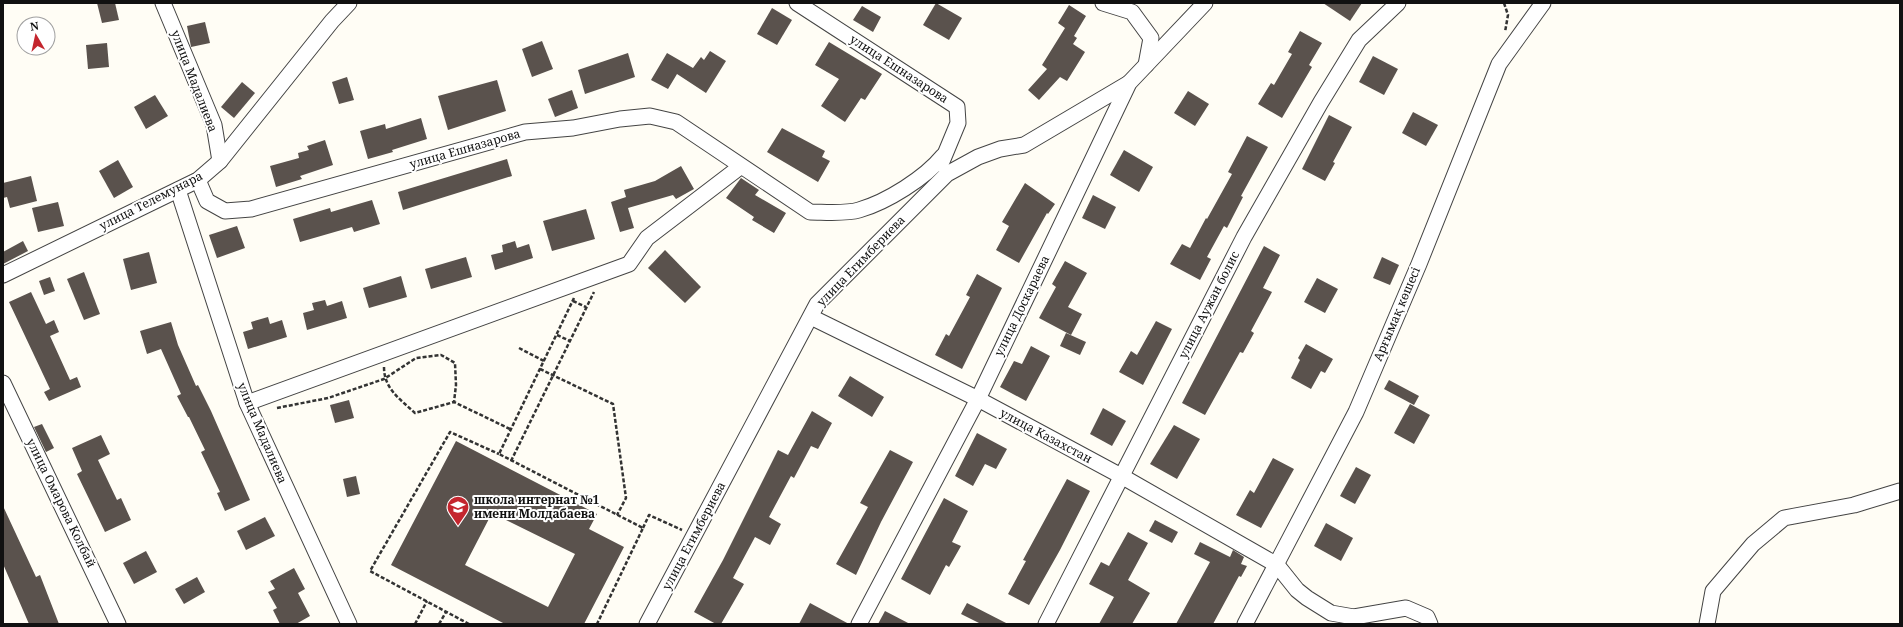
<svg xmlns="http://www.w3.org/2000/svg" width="1903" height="627" font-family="'Noto Serif',serif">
<rect width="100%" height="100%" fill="#fffdf5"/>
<!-- building -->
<g fill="#5a524d" fill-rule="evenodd">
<polygon points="97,3 115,3 119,20 102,23"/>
<polygon points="936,3 962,18 949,40 923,25"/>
<polygon points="1323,3 1362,3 1350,21"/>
<polygon points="1069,5 1086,16 1074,36 1077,38 1073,44 1085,52 1067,81 1060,77 1039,100 1028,90 1047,69 1042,65 1065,28 1058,23"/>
<polygon points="862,6 881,17 873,32 853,20"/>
<polygon points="772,8 792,20 777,45 757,34"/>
<polygon points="205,22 210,43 191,47 187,26"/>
<polygon points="1300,31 1322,43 1309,65 1312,67 1282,118 1258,104 1271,83 1274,85 1292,54 1288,52"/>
<polygon points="542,41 553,69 532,77 522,49"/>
<polygon points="829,42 882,74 865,100 861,98 845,122 821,106 839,79 815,65"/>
<polygon points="107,43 109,67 88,69 86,45"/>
<polygon points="710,51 726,61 706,93 677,74 668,89 651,80 667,53 693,68 701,57 704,60"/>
<polygon points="628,53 635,77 585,94 578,70"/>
<polygon points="1373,56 1398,69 1384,95 1359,82"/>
<polygon points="347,77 354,100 339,104 332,82"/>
<polygon points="497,80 506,111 448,130 438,96"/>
<polygon points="242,82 255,93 234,118 221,107"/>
<polygon points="572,90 578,108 555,117 548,99"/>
<polygon points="1188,91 1209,104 1195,126 1174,113"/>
<polygon points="155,95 168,116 146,129 134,107"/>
<polygon points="1413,112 1438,125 1426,146 1402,133"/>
<polygon points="1329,115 1352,127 1333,162 1335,163 1325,181 1302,169"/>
<polygon points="421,118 427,139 392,150 393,152 368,159 360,131 385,124 386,129"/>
<polygon points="782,128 825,151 822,157 830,161 818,182 767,152"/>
<polygon points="1247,136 1268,147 1241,196 1243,197 1227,228 1224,226 1207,257 1211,259 1200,280 1170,264 1182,244 1190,248 1206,218 1207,219 1232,174 1228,172"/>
<polygon points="325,140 333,165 300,176 302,179 276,187 270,166 299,158 298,153 309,150 307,146"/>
<polygon points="1124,150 1153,167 1139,192 1110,175"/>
<polygon points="507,159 512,176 403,210 398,192"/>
<polygon points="118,160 133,187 114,198 99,171"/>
<polygon points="681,166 694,189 676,199 673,195 628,208 634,228 620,232 611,202 626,197 624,190 655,181"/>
<polygon points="31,176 37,201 10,208 7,197 3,198 3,183"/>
<polygon points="741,178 759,190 755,195 786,213 774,233 752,220 754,217 726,198"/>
<polygon points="1025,183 1055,204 1048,214 1047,213 1019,263 996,250 1009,226 1002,222"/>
<polygon points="1093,195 1116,207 1105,229 1082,218"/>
<polygon points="372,200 380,224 354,232 352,227 300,242 293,219 330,208 331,212"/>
<polygon points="58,202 64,226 38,232 32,208"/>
<polygon points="586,209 595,239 552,251 543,221"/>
<polygon points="237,226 245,248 217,258 209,235"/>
<polygon points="23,241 28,251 3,264 3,252"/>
<polygon points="515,241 517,248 529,244 533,258 495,270 491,255 503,252 502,245"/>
<polygon points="1264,246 1280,255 1263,288 1272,292 1251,331 1254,333 1243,353 1240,352 1205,415 1182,403"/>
<polygon points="665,250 701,287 685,303 648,268"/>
<polygon points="149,252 157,283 131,290 123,259"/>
<polygon points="466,257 472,277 431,289 425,269"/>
<polygon points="1382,257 1399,265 1390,285 1373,278"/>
<polygon points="1065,261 1087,273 1068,307 1082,314 1071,335 1039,318 1056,287 1052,284"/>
<polygon points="84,272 100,314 84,320 67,279"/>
<polygon points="977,274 1002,288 962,369 935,355 946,334 949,336 970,297 966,295"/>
<polygon points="401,276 407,297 369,308 363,288"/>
<polygon points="50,277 55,291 44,295 39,281"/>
<polygon points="1317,278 1338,289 1325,313 1304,302"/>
<polygon points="31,292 46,324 54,320 59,332 50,336 70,380 77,377 81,387 49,401 44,392 50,389 9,302"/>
<polygon points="325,300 327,306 342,301 347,318 307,330 303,313 314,310 312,303"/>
<polygon points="268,317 270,324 282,320 287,337 248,349 243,332 253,329 251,322"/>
<polygon points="1156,321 1172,329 1143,385 1119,372 1131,351 1137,355"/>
<polygon points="171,322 178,345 196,386 198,385 211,411 250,500 225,511 217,493 220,492 201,452 205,450 189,417 188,417 177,396 181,394 161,349 147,354 140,331"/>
<polygon points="1066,333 1086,342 1080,355 1060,346"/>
<polygon points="1306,344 1333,359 1325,373 1321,371 1311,389 1291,378 1300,360 1298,358"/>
<polygon points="1031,346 1050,356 1026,401 1000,387 1014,361 1022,364"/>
<polygon points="850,376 884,397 872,417 838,396"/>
<polygon points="1389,380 1419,396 1414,405 1384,389"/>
<polygon points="349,400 354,418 335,423 330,405"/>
<polygon points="1410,404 1430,415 1414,444 1394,433"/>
<polygon points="1103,408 1126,421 1112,446 1090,434"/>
<polygon points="812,411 832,423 818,449 811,446 794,478 791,476 769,517 781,524 770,545 755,537 733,578 744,584 721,624 716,624 694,612 723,560 778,450 788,455"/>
<polygon points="42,424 54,448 46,452 34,427"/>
<polygon points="1174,425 1200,439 1177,479 1150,464"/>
<polygon points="977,433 1007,449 996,469 985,464 973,486 955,476"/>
<polygon points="101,435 110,454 98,460 117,500 121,498 131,520 105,532 77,474 82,471 72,448"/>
<path d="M 456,441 L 597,514 L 589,529 L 624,547 L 584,624 L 505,624 L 391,565 ZM 492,513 L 575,554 L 548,607 L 465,565 Z"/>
<polygon points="890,450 913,462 881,522 856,575 836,564 868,507 860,503"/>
<polygon points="1273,458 1294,469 1261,528 1236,515 1250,490 1254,493"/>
<polygon points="1356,467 1371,475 1355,504 1340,496"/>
<polygon points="356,476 360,494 347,497 343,479"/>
<polygon points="1067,479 1090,491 1060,550 1029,605 1008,594 1026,561 1023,560"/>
<polygon points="944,498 968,511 952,542 961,546 949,567 946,565 930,595 901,579"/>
<polygon points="3,506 36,577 40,575 59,624 29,624 3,564"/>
<polygon points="265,517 275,536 246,550 237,531"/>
<polygon points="1155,520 1178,532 1172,543 1149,531"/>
<polygon points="1326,523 1353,538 1341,561 1314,546"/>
<polygon points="1128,532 1148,543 1128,580 1150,593 1132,624 1099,624 1114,597 1089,584 1101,562 1109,566"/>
<polygon points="1200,542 1230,557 1233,550 1244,557 1241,564 1247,566 1241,577 1239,576 1213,624 1176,624 1210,562 1194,554"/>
<polygon points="146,551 157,572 134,584 123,563"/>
<polygon points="294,568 305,589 298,593 310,616 296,624 280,624 273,610 277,608 268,592 275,589 270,581"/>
<polygon points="197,577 205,592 184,604 175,589"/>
<polygon points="810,603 849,624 799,624"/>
<polygon points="967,603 1008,624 981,624 961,614"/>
<polygon points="885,611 910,624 878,624"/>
</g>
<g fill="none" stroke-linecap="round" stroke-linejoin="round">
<!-- minor casing -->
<g stroke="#444" stroke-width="17">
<g id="minor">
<polyline points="163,3 214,125 220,161"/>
<polyline points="797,3 957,107 958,123 941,164"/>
<polyline points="1103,3 1132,12 1151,38 1146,65"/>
<path d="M 198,180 L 207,201 L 225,211 L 251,209 L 525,132 L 573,128 L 620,119 L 650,116 L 676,122 L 810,212 C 824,212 846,214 859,210 C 887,202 925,178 943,156"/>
<polyline points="178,190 247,403 349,624"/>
<polyline points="3,275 198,180 220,161 332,21 349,3"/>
<polyline points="811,317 978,399 1123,477 1277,565 1297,590 1307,598 1331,613 1354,617 1406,608 1427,617 1430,624"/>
<polyline points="3,383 118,624"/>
<polyline points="247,403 629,264 647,238 740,167"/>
<polyline points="647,624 817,304 947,174 978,157 1000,149 1024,145 1129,83"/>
<polyline points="859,624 978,399 1129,83 1205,3"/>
<polyline points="1046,624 1244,237 1321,102 1359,40 1398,3"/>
<polyline points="1245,624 1356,412 1419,264 1499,64 1543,3"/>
<polyline points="1707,624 1713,591 1753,544 1784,518 1854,505 1900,491"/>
</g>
</g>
<!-- path -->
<g stroke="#333" stroke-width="2.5" stroke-dasharray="4 2" stroke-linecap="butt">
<polyline points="1504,3 1508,15 1505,32"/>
<polyline points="574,298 499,454 643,528 597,624"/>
<polyline points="573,301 586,307"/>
<polyline points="557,335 570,341"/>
<polyline points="519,348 544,361"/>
<path d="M 384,367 C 384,389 400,399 415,413 L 454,402"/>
<polyline points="540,369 613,404 626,498 617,515"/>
<polyline points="277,408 328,398 384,379 416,358 441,355 455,363 456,385 454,402 510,429"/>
<polyline points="511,461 594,292"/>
<polyline points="643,528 649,515 682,530"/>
<polyline points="415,624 427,601"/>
<polyline points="439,624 446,612"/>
<polyline points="469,624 370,571 450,432 499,454"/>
</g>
<!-- minor -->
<use href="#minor" stroke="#fff" stroke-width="15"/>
</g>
<!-- icons -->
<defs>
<g id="school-pin" transform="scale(1.15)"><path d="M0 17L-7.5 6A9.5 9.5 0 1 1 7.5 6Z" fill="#c4262e" stroke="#fff"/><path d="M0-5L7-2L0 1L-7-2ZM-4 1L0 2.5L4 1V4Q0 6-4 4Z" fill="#fff"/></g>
</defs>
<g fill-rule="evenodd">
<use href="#school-pin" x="458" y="507"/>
</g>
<g text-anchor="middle" stroke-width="4" stroke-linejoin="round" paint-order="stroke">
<!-- street labels -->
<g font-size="12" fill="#111" stroke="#fff">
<text transform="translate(899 69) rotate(33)" y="4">улица Ешназарова</text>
<text transform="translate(194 81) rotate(69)" y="4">улица Мадалиева</text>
<text transform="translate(465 149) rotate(-16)" y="4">улица Ешназарова</text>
<text transform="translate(151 201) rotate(-27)" y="4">улица Телемунара</text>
<text transform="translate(861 261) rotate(-46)" y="4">улица Егимбериева</text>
<text transform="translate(1209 305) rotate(-63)" y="4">улица Аужан болис</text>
<text transform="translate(1022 306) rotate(-64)" y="4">улица Доскараева</text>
<text transform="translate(1397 314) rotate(-67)" y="4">Арғымақ көшесі</text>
<text transform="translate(262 433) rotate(67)" y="4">улица Мадалиева</text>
<text transform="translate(1046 436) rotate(28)" y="4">улица Казахстан</text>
<text transform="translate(61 503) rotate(64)" y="4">улица Омарова Колбай</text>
<text transform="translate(694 536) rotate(-62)" y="4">улица Егимбериева</text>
</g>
<!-- poi labels -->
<g font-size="12" font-weight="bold" fill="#111" stroke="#fff" text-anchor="start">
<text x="474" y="504">школа интернат №1<tspan x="474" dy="14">имени Молдабаева</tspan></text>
</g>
</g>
<!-- border -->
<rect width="1903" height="627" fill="none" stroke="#111111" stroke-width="8"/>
<!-- north arrow -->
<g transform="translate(36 36) rotate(351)"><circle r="19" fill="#ffffff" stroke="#a0a0a0"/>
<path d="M0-3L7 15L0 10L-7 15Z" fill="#c4262e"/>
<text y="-6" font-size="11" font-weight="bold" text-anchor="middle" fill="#111111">N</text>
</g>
</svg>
